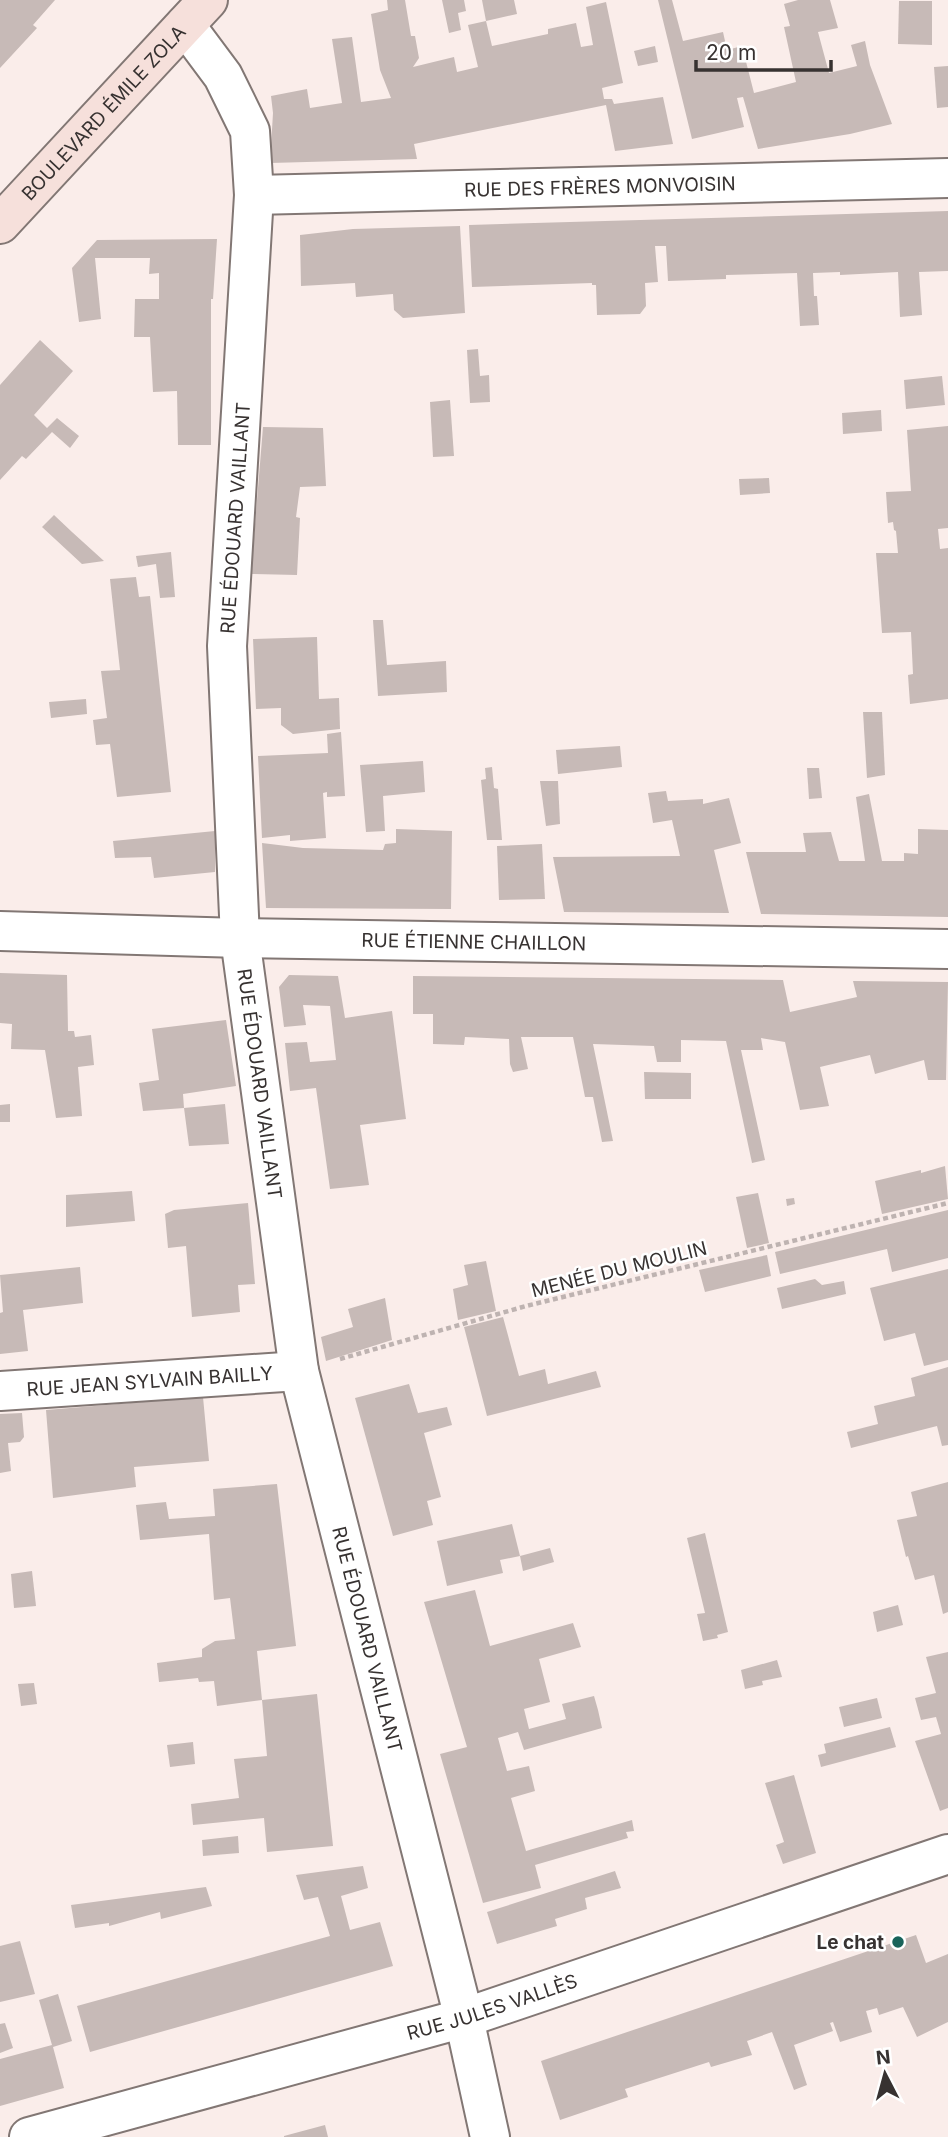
<svg xmlns="http://www.w3.org/2000/svg" width="948" height="2137" font-family="Inter,sans-serif">
<rect width="100%" height="100%" fill="#faedea"/>
<!-- building -->
<g fill="#c7bab7">
<polygon points="0,0 55,0 33,25 37,28 0,68"/>
<polygon points="387,0 405,0 411,36 415,36 419,58 413,67 454,57 457,72 478,67 468,25 486,21 492,46 548,34 548,29 576,23 581,47 593,45 586,7 606,2 623,83 602,88 604,99 612,99 614,104 663,97 673,144 615,151 606,105 414,144 417,159 270,163 273,113 271,96 307,89 310,108 342,103 332,39 352,37 361,102 391,98 380,70 371,14 388,10"/>
<polygon points="442,0 464,0 466,11 458,13 461,30 449,33"/>
<polygon points="482,0 514,0 517,14 486,21"/>
<polygon points="658,0 672,0 683,41 723,32 727,50 742,46 754,93 796,82 784,27 790,26 784,4 798,0 830,0 838,28 818,32 829,73 857,66 851,45 865,41 870,65 892,124 850,134 758,149 743,97 737,98 744,127 692,139"/>
<polygon points="899,1 932,1 932,45 898,44"/>
<polygon points="655,46 658,62 638,66 634,51"/>
<polygon points="948,66 948,107 937,108 934,67"/>
<polygon points="948,211 948,271 919,272 922,315 900,317 898,272 840,275 840,272 813,273 814,296 817,296 819,325 800,326 797,273 726,275 726,279 668,281 666,246 655,246 658,282 645,283 646,306 640,314 597,315 596,285 592,285 592,283 472,287 469,225"/>
<polygon points="460,226 465,313 403,318 394,310 393,294 356,297 355,283 301,286 300,235 353,229"/>
<polygon points="217,239 213,299 211,299 211,445 178,445 177,391 153,392 150,337 134,337 135,299 159,299 159,273 149,274 150,258 95,258 101,319 79,322 72,268 97,240"/>
<polygon points="40,340 73,371 34,415 47,428 57,418 79,436 70,448 52,432 26,459 22,456 0,480 0,385"/>
<polygon points="478,349 480,376 489,375 490,402 470,403 467,350"/>
<polygon points="942,376 945,405 906,409 904,380"/>
<polygon points="450,400 454,456 433,457 430,402"/>
<polygon points="881,410 882,431 843,434 842,413"/>
<polygon points="948,426 948,528 938,529 940,549 948,548 948,699 910,704 908,675 913,674 911,632 882,633 876,553 898,553 896,531 894,530 893,522 888,523 886,492 911,491 907,430"/>
<polygon points="263,427 323,428 326,486 300,487 296,517 300,518 297,575 251,574"/>
<polygon points="769,478 770,493 740,495 739,479"/>
<polygon points="54,515 72,532 104,561 82,564 42,527"/>
<polygon points="171,552 175,597 160,598 156,564 138,567 136,556"/>
<polygon points="136,577 139,597 150,596 171,792 117,797 110,744 96,745 93,720 107,718 101,671 120,670 110,579"/>
<polygon points="373,620 383,620 387,665 446,661 447,692 378,696"/>
<polygon points="317,637 319,699 339,698 340,729 293,734 281,725 281,708 256,709 253,639"/>
<polygon points="86,699 87,714 51,718 49,702"/>
<polygon points="863,712 882,712 885,775 867,778"/>
<polygon points="341,732 345,796 327,797 327,792 323,793 326,838 290,841 290,835 262,838 258,756 328,753 327,734"/>
<polygon points="620,746 622,767 558,774 556,750"/>
<polygon points="423,761 425,792 383,796 385,831 366,832 360,765"/>
<polygon points="492,767 494,788 498,789 502,840 487,840 481,780 486,779 485,768"/>
<polygon points="807,768 819,768 822,798 809,799"/>
<polygon points="540,781 558,781 560,824 546,826"/>
<polygon points="666,791 668,801 703,799 703,804 729,798 741,843 714,850 729,913 564,912 553,857 680,856 672,820 653,823 648,793"/>
<polygon points="869,794 882,861 904,861 904,853 918,854 918,829 948,830 948,917 761,914 746,852 806,852 803,833 831,832 839,861 865,861 856,797"/>
<polygon points="396,829 452,831 451,909 266,908 262,843 303,848 383,850 385,844 396,843"/>
<polygon points="215,831 215,872 154,878 151,857 115,858 113,841"/>
<polygon points="542,844 545,899 499,900 497,846"/>
<polygon points="0,973 67,975 68,1031 74,1031 75,1037 91,1035 94,1065 78,1067 82,1116 56,1118 45,1050 11,1049 12,1024 0,1023"/>
<polygon points="289,975 338,976 345,1018 392,1011 406,1119 360,1125 369,1185 330,1189 316,1088 290,1091 285,1043 307,1042 310,1062 336,1060 330,1006 303,1005 306,1025 284,1027 279,987"/>
<polygon points="413,976 783,980 790,1012 857,997 853,981 948,982 946,1080 928,1080 924,1060 875,1074 870,1055 820,1067 829,1106 800,1110 785,1042 761,1038 763,1050 741,1050 765,1160 752,1163 726,1041 681,1040 681,1062 657,1062 654,1046 593,1044 613,1141 602,1142 593,1097 585,1097 573,1037 521,1037 528,1069 513,1072 510,1064 509,1039 465,1037 464,1045 433,1044 433,1014 413,1014"/>
<polygon points="226,1020 236,1086 183,1094 184,1108 225,1104 229,1144 189,1146 184,1108 143,1111 139,1083 159,1080 152,1029"/>
<polygon points="644,1072 691,1073 691,1099 645,1099"/>
<polygon points="10,1104 10,1122 0,1122 0,1105"/>
<polygon points="945,1166 948,1199 882,1214 875,1181 921,1170 921,1173"/>
<polygon points="132,1191 135,1221 66,1227 66,1195"/>
<polygon points="758,1193 769,1243 747,1248 736,1197"/>
<polygon points="794,1198 795,1204 787,1206 786,1199"/>
<polygon points="248,1203 255,1284 238,1285 240,1312 192,1317 186,1246 168,1248 165,1214 174,1210"/>
<polygon points="948,1210 948,1258 892,1272 887,1249 780,1274 775,1252"/>
<polygon points="767,1255 771,1276 705,1292 699,1270"/>
<polygon points="486,1261 496,1311 458,1320 453,1289 468,1285 464,1265"/>
<polygon points="80,1267 83,1303 23,1310 28,1351 0,1354 0,1313 3,1312 0,1275"/>
<polygon points="948,1269 948,1360 924,1366 915,1333 884,1341 870,1288"/>
<polygon points="815,1279 822,1285 844,1281 846,1294 782,1309 777,1288"/>
<polygon points="385,1298 392,1340 326,1361 321,1337 353,1327 348,1309"/>
<polygon points="503,1317 519,1376 545,1369 548,1384 596,1371 601,1387 487,1416 464,1327"/>
<polygon points="948,1367 948,1445 942,1446 937,1426 851,1448 847,1432 878,1424 874,1406 915,1396 911,1378"/>
<polygon points="409,1384 418,1413 447,1407 452,1425 424,1433 441,1497 427,1501 433,1525 393,1536 355,1398"/>
<polygon points="203,1397 209,1461 134,1467 136,1487 53,1498 46,1410"/>
<polygon points="22,1413 24,1437 20,1442 8,1443 11,1471 0,1473 0,1414"/>
<polygon points="948,1482 948,1612 943,1614 934,1575 915,1580 908,1556 906,1557 897,1520 917,1516 911,1492"/>
<polygon points="277,1484 296,1646 257,1651 262,1700 217,1706 214,1681 199,1682 198,1678 159,1682 157,1663 202,1657 202,1649 215,1641 235,1639 230,1598 214,1600 209,1534 140,1540 136,1505 166,1502 169,1519 215,1516 213,1489"/>
<polygon points="512,1524 520,1556 550,1548 554,1562 523,1571 520,1556 500,1560 503,1573 447,1586 437,1541"/>
<polygon points="705,1533 728,1632 717,1635 718,1638 703,1641 697,1614 705,1613 687,1538"/>
<polygon points="32,1571 36,1606 14,1608 11,1574"/>
<polygon points="475,1590 490,1646 573,1623 581,1647 539,1659 550,1702 524,1709 529,1729 566,1719 562,1704 594,1696 598,1710 602,1728 524,1750 518,1732 498,1738 507,1771 529,1766 535,1791 511,1798 526,1851 632,1820 634,1831 626,1832 628,1838 535,1865 541,1888 483,1903 440,1754 467,1747 424,1602"/>
<polygon points="898,1605 903,1625 877,1632 873,1612"/>
<polygon points="948,1652 948,1808 940,1811 915,1741 941,1734 936,1717 921,1720 915,1698 936,1693 926,1657"/>
<polygon points="777,1660 782,1677 762,1681 763,1685 745,1689 741,1670"/>
<polygon points="34,1683 37,1704 21,1706 18,1684"/>
<polygon points="317,1694 333,1846 267,1852 264,1818 193,1825 191,1804 239,1798 234,1759 267,1756 262,1700"/>
<polygon points="877,1698 882,1718 844,1727 839,1707"/>
<polygon points="890,1727 896,1747 821,1767 818,1755 826,1753 824,1744"/>
<polygon points="193,1742 195,1764 170,1767 167,1745"/>
<polygon points="794,1775 816,1853 783,1864 776,1845 784,1842 765,1783"/>
<polygon points="238,1836 239,1853 203,1856 202,1840"/>
<polygon points="363,1866 368,1888 341,1896 350,1930 380,1922 393,1966 90,2052 77,2006 330,1936 318,1897 304,1900 296,1875"/>
<polygon points="615,1871 621,1888 585,1898 587,1909 555,1919 557,1926 497,1944 487,1912"/>
<polygon points="206,1887 212,1906 161,1919 160,1912 109,1926 109,1923 75,1928 71,1905"/>
<polygon points="916,1935 926,1963 948,1954 948,2022 917,2037 903,2007 879,2015 877,2008 866,2011 872,2032 840,2042 833,2022 830,2023 833,2031 794,2045 807,2085 794,2090 772,2032 747,2041 752,2055 711,2067 709,2062 625,2089 628,2097 560,2120 541,2061"/>
<polygon points="20,1941 35,1994 0,2002 0,1946"/>
<polygon points="58,1994 72,2041 53,2047 64,2088 0,2106 0,2059 52,2045 39,2000"/>
<polygon points="5,2023 13,2048 0,2053 0,2024"/>
<polygon points="325,2125 328,2137 284,2137 284,2136"/>
</g>
<g fill="none" stroke-linecap="round" stroke-linejoin="round">
<!-- street casing -->
<g stroke="#827774" stroke-width="42">
<g id="street">
<path id="s1" d="M 185,25 L 223,76 L 250,131 L 254,195 L 227,646 L 240,938 L 299,1371 L 464,2018 L 490,2137"/>
<path id="s2" d="M 254,195 L 948,178"/>
<path id="s3" d="M 0,931 L 240,938 L 948,949"/>
<path id="s4" d="M 0,1391 L 299,1371"/>
<path id="s5" d="M 29,2137 L 464,2018 L 948,1854"/>
</g>
</g>
<!-- secondary casing -->
<g stroke="#827774" stroke-width="42">
<g id="secondary">
<path id="s6" d="M 0,224 L 208,0"/>
</g>
</g>
<!-- path -->
<polyline stroke="#beb3b1" stroke-width="4.5" stroke-dasharray="5 3.5" stroke-linecap="butt" points="340,1359 526,1306 948,1203"/>
<!-- street -->
<use href="#street" stroke="#fff" stroke-width="38"/>
<!-- secondary -->
<use href="#secondary" stroke="#f6e0db" stroke-width="38"/>
</g>
<!-- markers -->
<circle fill="#18635a" stroke="#fff" stroke-width="2.5" cx="898" cy="1942" r="7"/>
<g text-anchor="middle" stroke-width="5" stroke-linejoin="round" paint-order="stroke">
<!-- street labels -->
<g font-size="19" fill="#373231" stroke="#fff">
<text dy="7" stroke="none"><textPath href="#s6" startOffset="152">BOULEVARD ÉMILE ZOLA</textPath></text>
<text dy="7" stroke="none"><textPath href="#s2" startOffset="346">RUE DES FRÈRES MONVOISIN</textPath></text>
<text transform="translate(235 518) rotate(-86)" y="7">RUE ÉDOUARD VAILLANT</text>
<text dy="7" stroke="none"><textPath href="#s3" startOffset="474">RUE ÉTIENNE CHAILLON</textPath></text>
<text dy="7" stroke="none"><textPath href="#s1" startOffset="1080">RUE ÉDOUARD VAILLANT</textPath></text>
<text transform="translate(619 1269) rotate(-14)" y="7">MENÉE DU MOULIN</text>
<text dy="7" stroke="none"><textPath href="#s4" startOffset="150">RUE JEAN SYLVAIN BAILLY</textPath></text>
<text dy="7" stroke="none"><textPath href="#s1" startOffset="1647">RUE ÉDOUARD VAILLANT</textPath></text>
<text dy="7" stroke="none"><textPath href="#s5" startOffset="481">RUE JULES VALLÈS</textPath></text>
</g>
<!-- poi labels -->
<g font-size="19" font-weight="bold" fill="#373231" stroke="#fff" text-anchor="end">
<text x="884" y="1949">Le chat</text>
</g>
</g>
<!-- north arrow -->
<g transform="translate(885 2074) rotate(354)" stroke="#ffffff" stroke-width="5" paint-order="stroke">
<path d="M0-5L12 26L0 18L-12 26Z" fill="#373231"/>
<text y="-10" font-size="19" font-weight="bold" text-anchor="middle" fill="#373231">N</text>
</g>
<!-- scale -->
<path d="M696 60v10h135v-10" fill="none" stroke="#373231" stroke-width="3.5"/>
<text x="706" y="60" font-size="21" fill="#373231" stroke="#ffffff" stroke-width="5" paint-order="stroke">20 m</text>
</svg>
